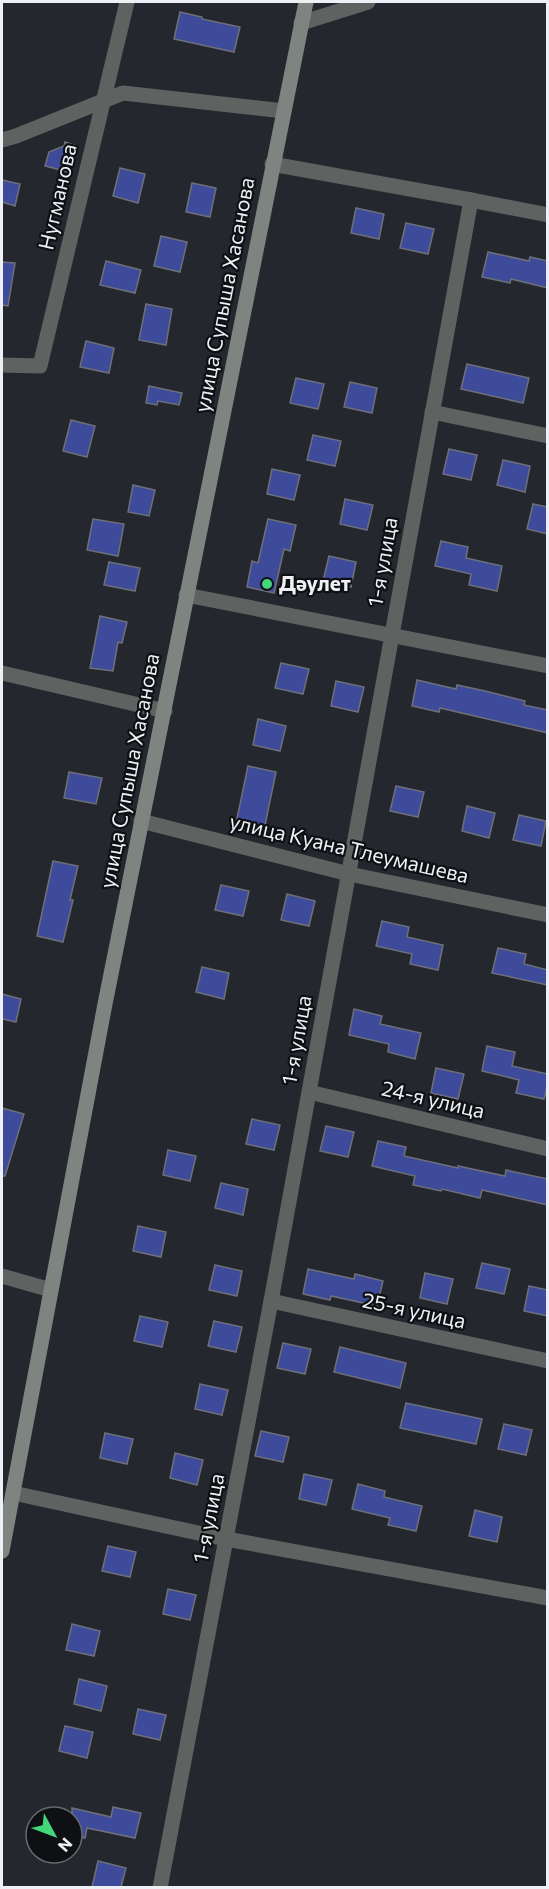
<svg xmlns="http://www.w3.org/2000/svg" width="549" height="1889" font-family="Commissioner,sans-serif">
<rect width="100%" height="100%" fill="#25272e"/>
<!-- building -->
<g fill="#3e4b9a" stroke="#6e7079" stroke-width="1.5">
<polygon points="180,12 202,17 202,19 240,27 234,52 174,39"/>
<polygon points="65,142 77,146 69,172 45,166 49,152 64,146"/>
<polygon points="120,168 145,174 138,203 113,196"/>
<polygon points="2,180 20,184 15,206 2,202"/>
<polygon points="192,183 216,188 210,217 186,212"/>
<polygon points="356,208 384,214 379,239 351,233"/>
<polygon points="406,223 434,229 428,254 400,248"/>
<polygon points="161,236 187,242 180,272 154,266"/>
<polygon points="488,252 529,261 530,257 548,261 548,288 511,279 510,283 482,277"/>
<polygon points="106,261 141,270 135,293 100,285"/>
<polygon points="2,262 15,263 8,306 2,305"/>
<polygon points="146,304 172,309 166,345 139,340"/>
<polygon points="86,341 114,348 109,373 80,367"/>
<polygon points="467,364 529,378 523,403 461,389"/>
<polygon points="296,378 324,384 318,409 290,403"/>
<polygon points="350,382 377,388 372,413 344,407"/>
<polygon points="149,386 182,393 179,405 158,401 157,405 146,403"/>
<polygon points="71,420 95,426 87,457 63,451"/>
<polygon points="313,435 341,441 335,466 307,460"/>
<polygon points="449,449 477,455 471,480 443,474"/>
<polygon points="503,460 530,466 525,492 497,485"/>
<polygon points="272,469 300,475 294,500 267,494"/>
<polygon points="133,485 155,490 149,516 128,512"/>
<polygon points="345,499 373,505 367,530 340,524"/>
<polygon points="533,504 548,507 548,534 527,529"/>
<polygon points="93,519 124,524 118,556 87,550"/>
<polygon points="268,519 296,525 290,551 284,549 274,593 247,587 252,561 258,563"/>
<polygon points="441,541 468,547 466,558 502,566 497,591 469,585 471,574 435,566"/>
<polygon points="329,556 356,562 351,587 323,581"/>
<polygon points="109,562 140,568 135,591 104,585"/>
<polygon points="100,616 127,622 122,643 118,642 113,671 90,668"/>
<polygon points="281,663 309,669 303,694 275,688"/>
<polygon points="417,680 456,689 457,685 485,691 525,701 524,705 548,710 548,733 440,708 439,712 412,706"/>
<polygon points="336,681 364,687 358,712 331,706"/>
<polygon points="258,719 286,726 280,751 253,745"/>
<polygon points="248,766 276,772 263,835 235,828"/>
<polygon points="69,772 102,778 96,804 64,798"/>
<polygon points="396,786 424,792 418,817 390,811"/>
<polygon points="467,806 495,813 489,838 462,831"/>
<polygon points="519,815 546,821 541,846 513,840"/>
<polygon points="53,861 78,866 70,900 73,900 63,942 37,936"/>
<polygon points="221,885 249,891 243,916 215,910"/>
<polygon points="287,894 315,901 309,926 281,920"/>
<polygon points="382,921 409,927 407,937 443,945 438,970 410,964 412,954 376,946"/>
<polygon points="498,948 526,954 524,964 548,970 548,985 492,973"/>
<polygon points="202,967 229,973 224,999 196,992"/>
<polygon points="2,994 21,999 16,1022 2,1019"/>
<polygon points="354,1009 382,1016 380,1024 421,1033 415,1059 388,1052 389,1044 349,1035"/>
<polygon points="487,1046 515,1052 512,1066 548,1074 548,1083 544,1099 516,1093 519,1080 482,1071"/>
<polygon points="436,1068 464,1074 458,1099 431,1093"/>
<polygon points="2,1108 24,1114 5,1176 2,1176"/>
<polygon points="252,1119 280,1125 274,1150 246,1144"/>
<polygon points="326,1126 354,1132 348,1157 320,1151"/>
<polygon points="378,1141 406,1147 404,1156 458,1168 458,1166 505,1176 506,1170 548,1179 548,1205 482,1190 480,1198 442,1189 441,1191 413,1185 415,1176 372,1166"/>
<polygon points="168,1150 196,1156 190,1181 163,1175"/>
<polygon points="221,1183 248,1189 243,1215 215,1208"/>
<polygon points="138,1226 166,1232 161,1257 133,1251"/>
<polygon points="482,1263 510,1269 504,1294 476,1288"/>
<polygon points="215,1265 242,1271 237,1296 209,1290"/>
<polygon points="308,1269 354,1279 355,1274 383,1281 377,1306 331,1296 330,1300 303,1294"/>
<polygon points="425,1273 453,1279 447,1304 420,1298"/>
<polygon points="529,1286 548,1290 548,1316 524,1311"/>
<polygon points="140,1316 168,1322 162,1347 134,1341"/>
<polygon points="214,1321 242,1327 236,1352 208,1346"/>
<polygon points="283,1343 311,1349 305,1374 277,1368"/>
<polygon points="340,1347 406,1363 400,1388 334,1372"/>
<polygon points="200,1384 228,1390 222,1415 195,1409"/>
<polygon points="406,1403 482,1419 476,1444 400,1428"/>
<polygon points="504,1424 532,1430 526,1455 498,1449"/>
<polygon points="261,1431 289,1437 283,1462 255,1456"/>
<polygon points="105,1433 133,1439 127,1464 100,1458"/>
<polygon points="175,1453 203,1460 197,1485 170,1478"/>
<polygon points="304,1474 332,1480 326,1505 299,1499"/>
<polygon points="358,1484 385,1491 384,1497 422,1506 416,1531 388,1525 390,1518 352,1509"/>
<polygon points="475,1510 502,1517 497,1542 469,1536"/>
<polygon points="108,1546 136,1552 130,1577 102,1571"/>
<polygon points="168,1589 196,1595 190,1620 163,1614"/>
<polygon points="72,1624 100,1631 94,1656 66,1650"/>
<polygon points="79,1679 107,1686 101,1711 74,1704"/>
<polygon points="138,1709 166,1715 160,1740 133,1734"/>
<polygon points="65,1726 93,1732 87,1758 59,1751"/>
<polygon points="113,1807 141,1813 135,1838 87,1828 85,1838 72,1835 72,1808 111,1817"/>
<polygon points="98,1861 126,1868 121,1887 92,1887"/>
</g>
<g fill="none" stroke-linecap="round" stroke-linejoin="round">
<!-- street -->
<g stroke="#5f6260" stroke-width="15">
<polyline points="301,23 368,2"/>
<polyline points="2,140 16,136 123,93 284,111"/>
<polyline points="272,164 471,200 548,215"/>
<polyline points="2,365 40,366 127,2"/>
<polyline points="432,412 548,436"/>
<polyline points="186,595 548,666"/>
<polyline points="2,673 165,711"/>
<polyline points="141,821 349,874 548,915"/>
<polyline points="309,1092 548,1149"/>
<polyline points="2,1276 51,1290"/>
<polyline points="271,1301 548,1361"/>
<polyline points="13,1493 226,1539 548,1598"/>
<polyline points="160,1888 271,1301 471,200"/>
</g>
<!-- secondary -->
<polyline stroke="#7e847f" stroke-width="15" points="2,1551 105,1004 306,2"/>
</g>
<!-- markers -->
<circle fill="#42d77b" stroke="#0f1013" stroke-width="2" cx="267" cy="584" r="6"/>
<g text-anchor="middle" stroke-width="4.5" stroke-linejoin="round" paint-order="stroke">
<!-- street labels -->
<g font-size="21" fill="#eef0f5" stroke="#0f1013">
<text transform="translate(58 197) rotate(-77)" y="7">Нугманова</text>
<text transform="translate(225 295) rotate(-79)" y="7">улица Супыша Хасанова</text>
<text transform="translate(383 562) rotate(-80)" y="7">1-я улица</text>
<text transform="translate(130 771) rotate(-79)" y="7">улица Супыша Хасанова</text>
<text transform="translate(349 849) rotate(13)" y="7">улица Куана Тлеумашева</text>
<text transform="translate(297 1040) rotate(-80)" y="7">1-я улица</text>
<text transform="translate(433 1100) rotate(13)" y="7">24-я улица</text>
<text transform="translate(414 1311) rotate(12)" y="7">25-я улица</text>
<text transform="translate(209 1518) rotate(-79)" y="7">1-я улица</text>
</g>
<!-- poi labels -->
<g font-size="21" font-weight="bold" fill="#eef0f5" stroke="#0f1013" text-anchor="start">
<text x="279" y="591">Дәулет</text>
</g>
</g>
<!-- border -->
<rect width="549" height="1889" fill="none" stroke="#eef0f5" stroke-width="6"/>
<!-- north arrow -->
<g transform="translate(54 1835) rotate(131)"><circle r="28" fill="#0f1013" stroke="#686a6d" stroke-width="1.5"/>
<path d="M0-4.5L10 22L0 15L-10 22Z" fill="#42d77b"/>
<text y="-9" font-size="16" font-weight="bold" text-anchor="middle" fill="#eef0f5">N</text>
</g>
</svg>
